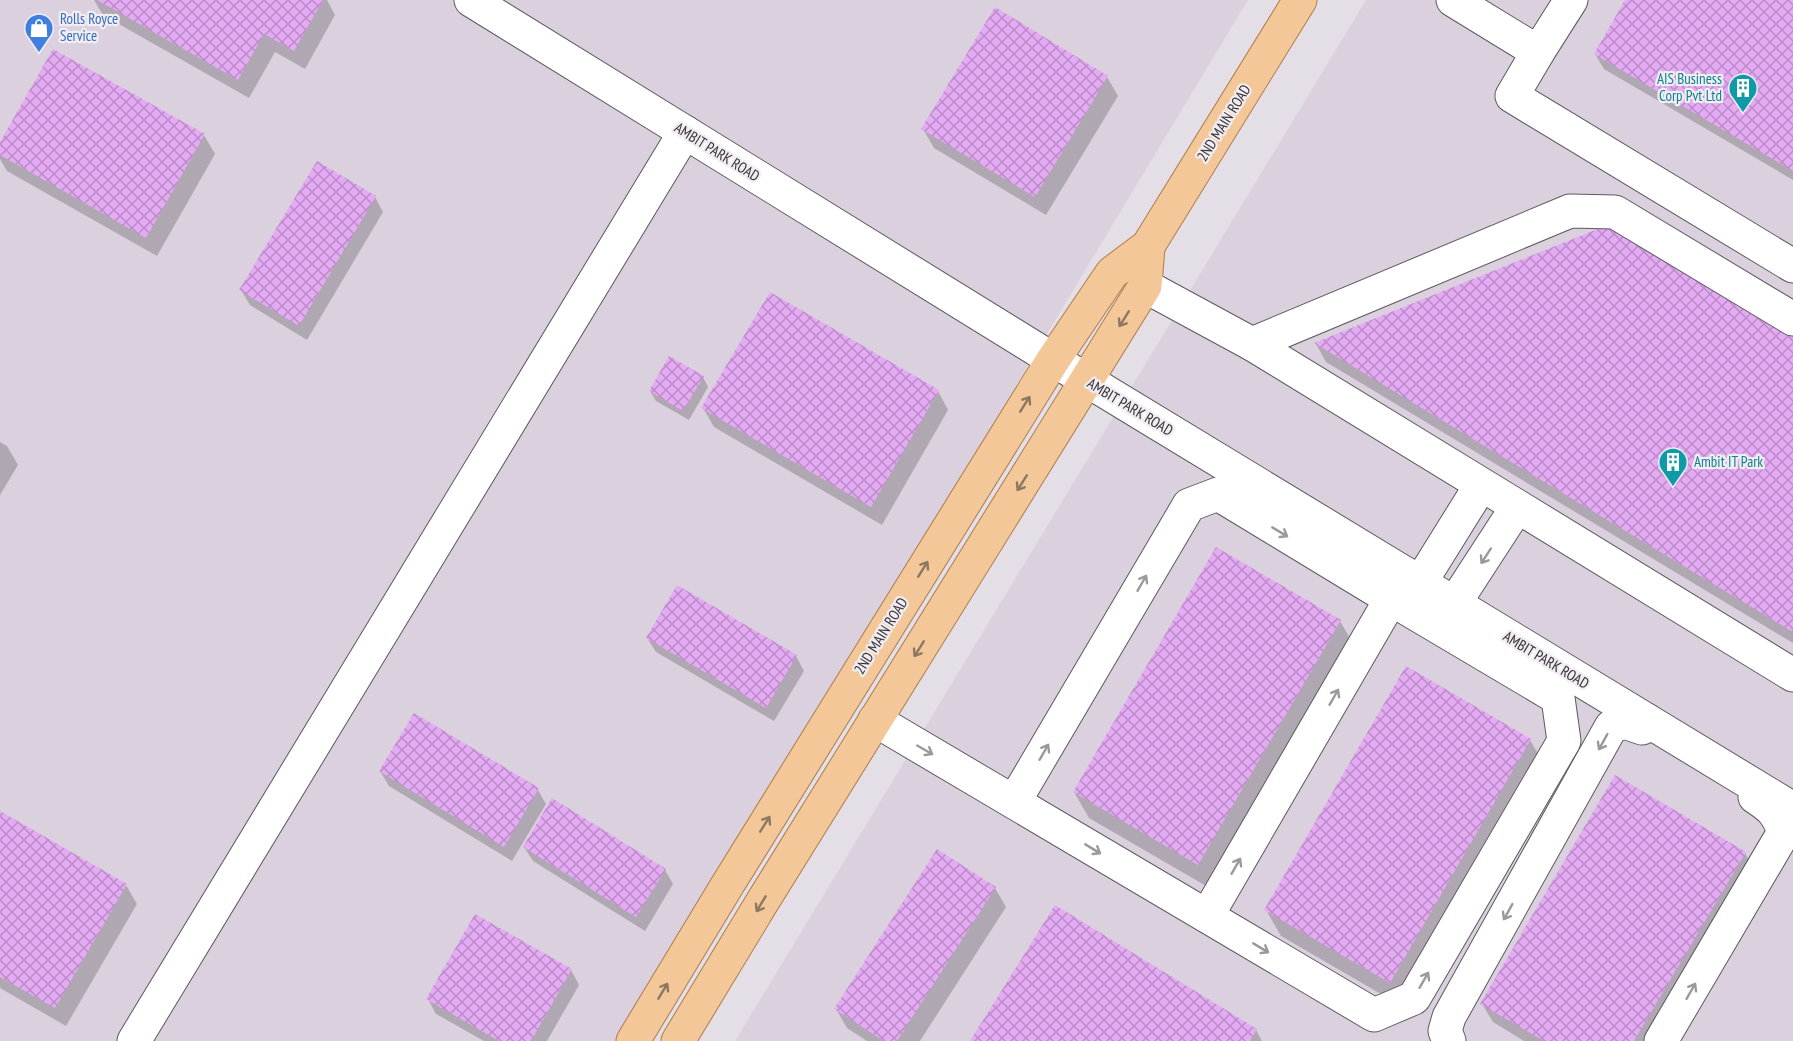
<svg xmlns="http://www.w3.org/2000/svg" width="1793" height="1041" font-family="'PT Sans Narrow',sans-serif">
<defs>
<pattern id="building-cross-hatch" width="8" height="8" patternUnits="userSpaceOnUse" patternTransform="scale(1.5)"><rect width="8" height="8" fill="#e4aaf4"/><path d="M0 0l8 8M0 8l8-8" fill="none" stroke="#ba8bc6"/></pattern>
</defs>
<rect width="100%" height="100%" fill="#e4dfe6"/>
<!-- built -->
<g fill="#dbd1de">
<polygon points="0,0 1248,0 621,1041 0,1041"/>
<polygon points="1366,0 1793,0 1793,1041 735,1041"/>
</g>
<!-- shadow -->
<g fill="#0003">
<polygon points="94,0 327,0 335,15 305,69 275,52 249,98 103,15"/>
<polygon points="1627,0 1793,0 1793,180 1604,69 1595,54"/>
<polygon points="1107,77 1118,96 1046,215 934,148 923,129"/>
<polygon points="204,135 215,154 157,256 7,171 0,159 0,145"/>
<polygon points="375,197 383,212 307,340 250,305 241,290"/>
<polygon points="1793,336 1793,643 1326,362 1316,344"/>
<polygon points="703,377 708,387 689,420 656,401 650,391"/>
<polygon points="938,391 948,410 882,525 714,427 703,408"/>
<polygon points="0,442 7,446 18,465 0,495"/>
<polygon points="1217,549 1340,621 1355,647 1213,890 1089,818 1074,792"/>
<polygon points="647,638 796,656 804,671 774,721 656,652"/>
<polygon points="1406,668 1530,740 1545,766 1405,1008 1281,936 1266,910"/>
<polygon points="380,771 538,790 546,804 512,861 389,786"/>
<polygon points="0,812 126,885 137,904 66,1026 0,988"/>
<polygon points="524,847 665,870 673,884 645,931 533,861"/>
<polygon points="1745,853 1755,872 1656,1041 1524,1041 1493,1022 1482,1004"/>
<polygon points="995,888 1006,907 920,1041 867,1041 847,1028 836,1009"/>
<polygon points="571,970 579,985 547,1041 484,1041 436,1014 428,999"/>
<polygon points="1256,1030 1262,1041 972,1041"/>
</g>
<!-- building -->
<g fill="url(#building-cross-hatch)">
<polygon points="97,0 323,0 294,51 264,34 238,80"/>
<polygon points="1625,0 1793,0 1793,171 1594,54"/>
<polygon points="995,7 1108,76 1035,197 921,129"/>
<polygon points="53,49 205,134 146,238 0,155 0,142"/>
<polygon points="317,161 376,196 299,326 239,290"/>
<polygon points="1610,224 1793,334 1793,632 1314,343"/>
<polygon points="770,292 939,390 871,507 701,408"/>
<polygon points="669,356 704,376 683,411 649,391"/>
<polygon points="1216,547 1341,620 1198,865 1073,792"/>
<polygon points="677,585 797,655 766,708 646,638"/>
<polygon points="1406,666 1531,739 1390,983 1264,910"/>
<polygon points="414,713 539,788 504,847 379,771"/>
<polygon points="1615,775 1746,852 1634,1041 1544,1041 1480,1004"/>
<polygon points="552,798 666,869 636,917 523,847"/>
<polygon points="0,811 127,884 55,1008 0,977"/>
<polygon points="937,849 996,887 897,1041 884,1041 834,1009"/>
<polygon points="1055,905 1257,1029 1250,1041 970,1041"/>
<polygon points="475,914 572,969 531,1041 499,1041 426,999"/>
</g>
<g fill="none" stroke-linecap="round" stroke-linejoin="round">
<!-- minor casing -->
<g stroke="#5d595e" stroke-width="35">
<g id="minor">
<polyline points="471,0 1070,370 1793,809"/>
<polyline points="1453,0 1538,52 1512,96 1793,266"/>
<polyline points="1538,52 1571,0"/>
<polyline points="1145,286 1252,344"/>
<polyline points="1793,319 1615,212 1570,211 1252,344 1793,675"/>
<polyline points="1420,583 1481,485"/>
<polyline points="1454,604 1517,507"/>
<polyline points="875,720 1374,1015 1414,998 1564,741 1558,698 1391,599 1406,574"/>
<polyline points="1014,802 1189,505 1218,494 1391,599 1207,916"/>
<polyline points="134,1041 685,132"/>
<polyline points="1449,1041 1445,1031 1449,1017 1611,727 1624,722 1642,728 1646,720"/>
<path d="M 1661,1041 L 1784,832 C 1777,813 1772,808 1755,797"/>
</g>
</g>
<!-- major casing -->
<g stroke="#ad7b4a" stroke-width="35">
<g id="major">
<polyline points="633,1041 728,884 1053,360 1112,273 1148,246 1300,0"/>
<polyline points="678,1041 761,904 1145,286 1148,246"/>
</g>
</g>
<!-- minor -->
<use href="#minor" stroke="#fff" stroke-width="33"/>
<!-- major -->
<use href="#major" stroke="#f4c798" stroke-width="33"/>
</g>
<!-- one-way arrows -->
<defs><path id="oneway-shaft" d="M-6 0H5M1.5-3L5.5 0L1.5 3" fill="none" stroke-width="1.6" stroke-linecap="round" stroke-linejoin="round" transform="scale(1.5)"/></defs>
<g stroke="#8c7763">
<use href="#oneway-shaft" transform="translate(1124 319) rotate(122)"/>
<use href="#oneway-shaft" transform="translate(1025 404) rotate(-58)"/>
<use href="#oneway-shaft" transform="translate(1022 483) rotate(122)"/>
<use href="#oneway-shaft" transform="translate(923 569) rotate(-58)"/>
<use href="#oneway-shaft" transform="translate(919 649) rotate(122)"/>
<use href="#oneway-shaft" transform="translate(765 824) rotate(-58)"/>
<use href="#oneway-shaft" transform="translate(761 904) rotate(121)"/>
<use href="#oneway-shaft" transform="translate(663 991) rotate(-59)"/>
</g>
<g stroke="#9b9a9b">
<use href="#oneway-shaft" transform="translate(1280 532) rotate(31)"/>
<use href="#oneway-shaft" transform="translate(1486 556) rotate(123)"/>
<use href="#oneway-shaft" transform="translate(1142 583) rotate(-60)"/>
<use href="#oneway-shaft" transform="translate(1334 697) rotate(-60)"/>
<use href="#oneway-shaft" transform="translate(1603 742) rotate(119)"/>
<use href="#oneway-shaft" transform="translate(925 750) rotate(30)"/>
<use href="#oneway-shaft" transform="translate(1044 752) rotate(-60)"/>
<use href="#oneway-shaft" transform="translate(1093 849) rotate(31)"/>
<use href="#oneway-shaft" transform="translate(1236 866) rotate(-60)"/>
<use href="#oneway-shaft" transform="translate(1508 912) rotate(119)"/>
<use href="#oneway-shaft" transform="translate(1261 948) rotate(31)"/>
<use href="#oneway-shaft" transform="translate(1424 980) rotate(-60)"/>
<use href="#oneway-shaft" transform="translate(1691 991) rotate(-60)"/>
</g>
<!-- icons -->
<defs>
<g id="shop-pin" transform="scale(1.5)"><path d="M0 17L-7.5 6A9.5 9.5 0 1 1 7.5 6Z" fill="#3f7fe0" stroke="#f2ecf3"/><path d="M-5-2.5h2.3a2.7 3.5 0 0 1 5.4 0H5L5.5 6h-11ZM-1.5-2.5h3a1.5 2.3 0 0 0-3 0Z" fill="#fff"/></g>
<g id="building-pin" transform="scale(1.5)"><path d="M0 17L-7.5 6A9.5 9.5 0 1 1 7.5 6Z" fill="#0f9aa8" stroke="#f2ecf3"/><path d="M-4-6H4V6H1V3H-1V6H-4ZM-2.5-4.3h1.7v1.8h-1.7ZM.8-4.3h1.7v1.8H.8ZM-2.5-1h1.7V.8h-1.7ZM.8-1h1.7V.8H.8Z" fill="#fff"/></g>
</defs>
<g fill-rule="evenodd">
<use href="#shop-pin" x="39" y="28"/>
<use href="#building-pin" x="1743" y="88"/>
<use href="#building-pin" x="1673" y="462"/>
</g>
<g text-anchor="middle" stroke-width="4.5" stroke-linejoin="round" paint-order="stroke">
<!-- shop labels -->
<g font-size="15" fill="#366cbe" stroke="#f2ecf3" text-anchor="start">
<text x="60" y="24">Rolls Royce<tspan x="60" dy="17">Service</tspan></text>
</g>
<!-- culture labels -->
<g font-size="15" fill="#0d838f" stroke="#f2ecf3" text-anchor="end">
<text x="1722" y="84">AIS Business<tspan x="1722" dy="17">Corp Pvt Ltd</tspan></text>
<text x="1694" y="467" text-anchor="start">Ambit IT Park</text>
</g>
<!-- street labels -->
<g font-size="15" fill="#373537" stroke="#f2ecf3">
<text transform="translate(1224 123) rotate(-58)" y="5">2ND MAIN ROAD</text>
<text transform="translate(717 152) rotate(32)" y="5">AMBIT PARK ROAD</text>
<text transform="translate(1130 407) rotate(31)" y="5">AMBIT PARK ROAD</text>
<text transform="translate(881 636) rotate(-58)" y="5">2ND MAIN ROAD</text>
<text transform="translate(1546 660) rotate(31)" y="5">AMBIT PARK ROAD</text>
</g>
</g>
</svg>
